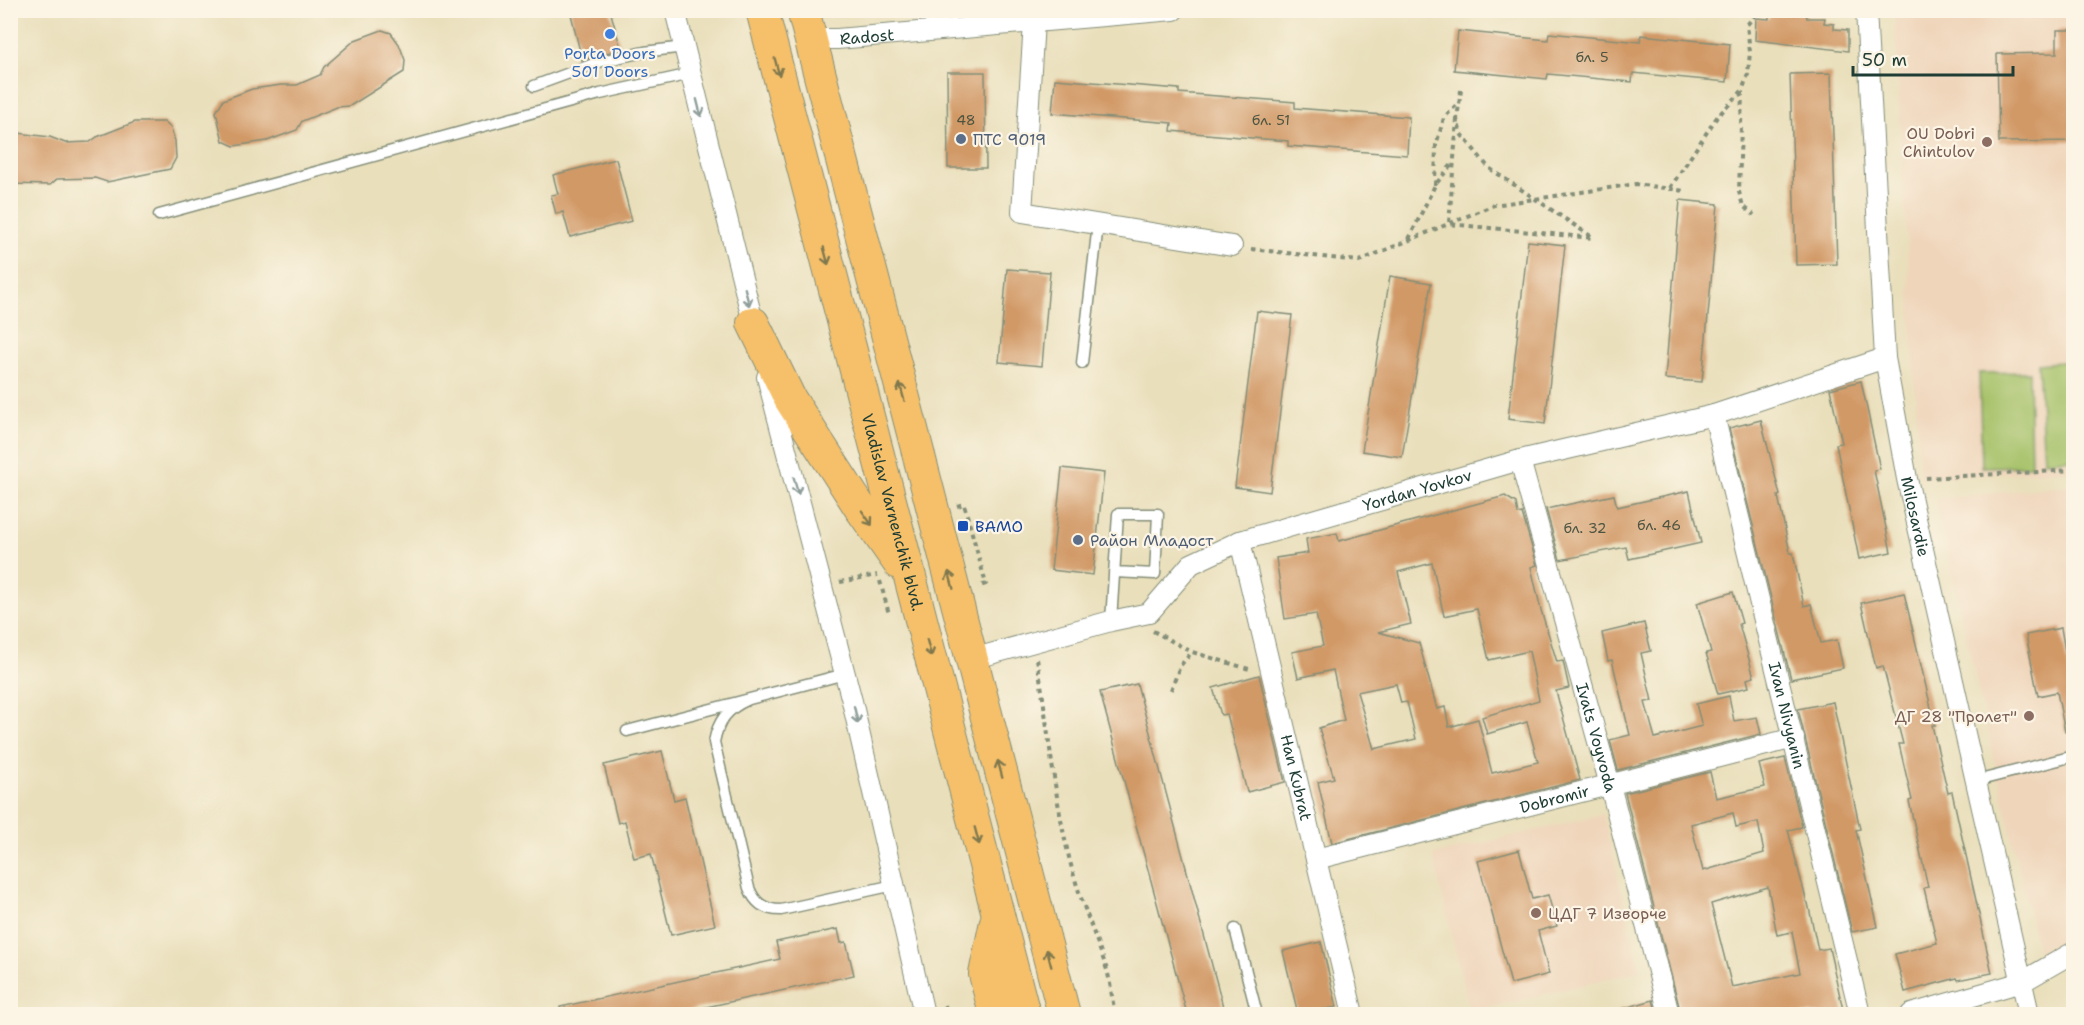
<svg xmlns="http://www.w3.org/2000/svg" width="2084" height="1025" font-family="'Shantell Sans',sans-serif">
<rect width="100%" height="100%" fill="#fcf5e5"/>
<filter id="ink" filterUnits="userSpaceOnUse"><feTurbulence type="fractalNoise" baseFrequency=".0167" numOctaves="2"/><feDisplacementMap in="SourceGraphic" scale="12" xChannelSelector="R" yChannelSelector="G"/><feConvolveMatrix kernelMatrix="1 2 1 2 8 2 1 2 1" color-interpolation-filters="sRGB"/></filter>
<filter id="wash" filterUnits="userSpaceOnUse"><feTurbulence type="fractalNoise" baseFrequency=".008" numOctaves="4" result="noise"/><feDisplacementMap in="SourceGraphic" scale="24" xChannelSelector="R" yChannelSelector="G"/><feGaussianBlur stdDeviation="1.35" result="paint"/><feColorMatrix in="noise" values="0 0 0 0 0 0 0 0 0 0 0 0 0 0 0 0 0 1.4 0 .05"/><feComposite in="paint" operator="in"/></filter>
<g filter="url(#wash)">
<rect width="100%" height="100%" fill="#e9dfbb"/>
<!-- built -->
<g fill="#efd6bb">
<polygon points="1894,11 2073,11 2073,470 1920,478"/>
<polygon points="2073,485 2073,933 2038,953 1935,499"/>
<polygon points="1603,814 1640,971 1470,1012 1433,855"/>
</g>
<!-- green -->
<g fill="#a5c167" stroke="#627f4e" stroke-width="1.5">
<polygon points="2073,361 2073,459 2044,461 2038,364"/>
<polygon points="2029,372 2031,466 1982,467 1979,373"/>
</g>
<g id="blocks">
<!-- building -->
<g fill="#d19966" fill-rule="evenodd">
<polygon points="570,10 610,10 621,49 582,60"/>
<polygon points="1782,12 1806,14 1807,18 1825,18 1824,23 1834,24 1834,29 1848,30 1848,51 1755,40 1756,18 1769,19 1769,14 1782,15"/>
<polygon points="382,30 391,33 399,44 405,60 404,72 350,106 337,107 302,121 297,130 267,141 234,146 223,141 216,112 223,100 252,89 281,85 297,85 320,75 324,67 355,40"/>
<polygon points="2057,30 2073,30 2073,141 1999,142 1997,54 2057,53"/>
<polygon points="1458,31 1548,40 1549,33 1640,42 1641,35 1730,44 1727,82 1633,73 1632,82 1548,74 1547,79 1454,70"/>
<polygon points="947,72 985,72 986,168 948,168"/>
<polygon points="1831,73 1837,264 1796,265 1790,74"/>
<polygon points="1055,79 1179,89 1179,93 1295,102 1295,108 1409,117 1407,155 1288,146 1288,141 1171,131 1172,123 1052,113"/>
<polygon points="135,122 164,122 171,128 175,141 176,158 170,169 107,182 95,178 57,179 50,185 10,184 10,132 50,137 65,143 90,142 97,137"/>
<polygon points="616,159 632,221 570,237 563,212 556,214 551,195 558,194 553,175"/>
<polygon points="1680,200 1718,204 1702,382 1665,379"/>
<polygon points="1528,241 1565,245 1545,424 1508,419"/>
<polygon points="1007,269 1050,272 1042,366 999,362"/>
<polygon points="1390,276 1431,283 1402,457 1362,451"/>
<polygon points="1257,311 1292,315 1270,492 1235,487"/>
<polygon points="1861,381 1880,469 1874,470 1891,552 1859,559 1836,444 1842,443 1830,389"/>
<polygon points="1761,420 1780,495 1778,496 1790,553 1793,553 1804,606 1811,604 1821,643 1837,640 1843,668 1791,679 1729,428"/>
<polygon points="1062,468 1104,473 1093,575 1051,570"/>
<polygon points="1689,491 1701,543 1629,559 1626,547 1560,560 1546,509 1614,495 1617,507"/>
<path d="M 1505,496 L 1516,503 L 1518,514 L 1522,513 L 1537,565 L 1531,567 L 1541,610 L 1557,662 L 1563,661 L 1569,688 L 1556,691 L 1580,780 L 1332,843 L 1318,782 L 1334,778 L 1319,728 L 1344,720 L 1333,670 L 1298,678 L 1292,652 L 1323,646 L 1316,614 L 1285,619 L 1276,558 L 1308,553 L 1306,539 L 1337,533 L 1339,541 ZM 1432,563 L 1444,616 L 1477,609 L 1489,660 L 1529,651 L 1539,700 L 1482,717 L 1487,734 L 1527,722 L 1538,762 L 1492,773 L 1478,719 L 1449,727 L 1445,707 L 1437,709 L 1419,643 L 1378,632 L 1411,624 L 1398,572 ZM 1396,684 L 1401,703 L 1407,702 L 1416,739 L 1374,749 L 1357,692 Z"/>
<polygon points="1733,592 1742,623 1739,624 1754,677 1747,679 1749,687 1718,694 1706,653 1711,652 1697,603"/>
<polygon points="1904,593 1935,725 1932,725 1948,793 1952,792 1992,973 1958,980 1957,978 1905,992 1895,954 1937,943 1924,888 1928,887 1909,801 1912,800 1899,744 1903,744 1883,666 1876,668 1861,603"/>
<polygon points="1644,623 1651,651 1641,653 1652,701 1645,702 1655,738 1702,726 1696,704 1729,696 1734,721 1757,717 1761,734 1618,770 1610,740 1630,735 1612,660 1608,661 1602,633"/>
<polygon points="2061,628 2069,674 2073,673 2073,732 2065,732 2057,692 2038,696 2026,635"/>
<polygon points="1259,675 1285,782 1247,792 1227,714 1221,715 1213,688"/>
<polygon points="1137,684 1225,1014 1187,1014 1100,692"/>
<polygon points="1833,702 1860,829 1856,830 1878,927 1852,932 1798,709"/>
<polygon points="662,751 674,800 685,797 715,925 671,935 651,854 634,858 625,821 618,823 604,765"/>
<path d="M 1785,758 L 1802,827 L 1788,830 L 1807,903 L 1808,903 L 1818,950 L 1829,948 L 1844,1014 L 1681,1014 L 1625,793 L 1710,772 L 1716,798 L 1765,787 L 1759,764 ZM 1733,813 L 1736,827 L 1758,822 L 1764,853 L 1703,871 L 1691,824 ZM 1768,887 L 1777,935 L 1792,932 L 1800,973 L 1732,987 L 1711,904 Z"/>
<polygon points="1519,850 1532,899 1548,895 1557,926 1538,931 1549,974 1511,984 1478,861"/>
<polygon points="838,929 841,943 846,942 854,975 674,1014 560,1014 560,1007 780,959 776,942"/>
<polygon points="1321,942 1337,1007 1298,1014 1283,951"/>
<polygon points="1653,1000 1657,1014 1619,1014 1618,1010"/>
</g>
</g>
</g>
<g filter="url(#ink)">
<use href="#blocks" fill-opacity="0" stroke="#848e78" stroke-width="1.5"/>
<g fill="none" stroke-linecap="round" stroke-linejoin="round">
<!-- service casing -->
<g stroke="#848e78" stroke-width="13">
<g id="service">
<polyline points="534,86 602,61 644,52 684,47"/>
<polyline points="159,215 600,94 691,74"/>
<polyline points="1082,363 1098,224"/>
<polyline points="1111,621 1118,514 1158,514 1155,574 1114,572"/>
<path d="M 747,700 C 727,709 718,721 714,742 L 749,888 C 755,903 764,910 781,910 L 894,885"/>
<polyline points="627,731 845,674"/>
<polyline points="1976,781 2074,756"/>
<polyline points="1235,929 1257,1014"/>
</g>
</g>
<!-- minor casing -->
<g stroke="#848e78" stroke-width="22">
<g id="minor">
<polyline points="675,10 756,334"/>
<path id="s1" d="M 1866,10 L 1885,358 L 1907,479 L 2029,1014"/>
<polyline points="1034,22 1022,212 1232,246"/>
<path id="s2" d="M 810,39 L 837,39 L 1174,10"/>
<polyline points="767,377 852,701 924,1014"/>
<path id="s3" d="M 1714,415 L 1860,1014"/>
<path id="s4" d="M 1520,460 L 1610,785 L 1669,1014"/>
<path id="s5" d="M 1240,541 L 1353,1014"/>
<path id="s6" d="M 972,659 L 1111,621 L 1149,613 L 1191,564 L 1240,541 L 1520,460 L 1714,415 L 1885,358"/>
<path id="s7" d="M 1316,859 L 1794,738"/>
<polyline points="1911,1014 2022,982 2074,952"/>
</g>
</g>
<!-- primary casing -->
<g stroke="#848e78" stroke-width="34">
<g id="primary">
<path id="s8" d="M 762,10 L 1024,1014"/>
<polyline points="803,10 1064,1014"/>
<polyline points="753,323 790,399 861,509 899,563"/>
<polyline points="995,1014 985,974 996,922"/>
</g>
</g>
<!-- path -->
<g stroke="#848e78" stroke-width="4" stroke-dasharray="4.5 4.5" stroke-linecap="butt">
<polyline points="1461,90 1457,119 1461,134 1489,168 1592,237"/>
<polyline points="1742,92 1739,192 1743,206 1754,215"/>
<polyline points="1457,119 1449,224 1593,238"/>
<polyline points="1435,185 1436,145 1444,118 1457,104"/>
<polyline points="1670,188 1717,117 1742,91 1748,74 1750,52 1747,25 1759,10"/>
<polyline points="1409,239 1435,185 1453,163"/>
<polyline points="1251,249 1359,261 1494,205 1636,184 1685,191"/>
<polyline points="1926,478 2074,470"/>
<polyline points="957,506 964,504 986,584 978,587"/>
<polyline points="880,581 889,614"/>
<polyline points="840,582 877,575"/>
<polyline points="1153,631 1192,652 1249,669"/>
<path d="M 1037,659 C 1048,724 1053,789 1068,853 C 1077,893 1094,931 1107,970 C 1111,984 1112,1000 1115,1014"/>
<polyline points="1171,690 1180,666 1192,652"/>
<polyline points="945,1005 947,1014"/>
</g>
<!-- service -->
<use href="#service" stroke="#fff" stroke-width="10"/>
<!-- minor -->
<use href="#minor" stroke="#fff" stroke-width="20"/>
<!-- primary -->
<use href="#primary" stroke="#f6c06b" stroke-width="32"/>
</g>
<!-- one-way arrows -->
<defs><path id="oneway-shaft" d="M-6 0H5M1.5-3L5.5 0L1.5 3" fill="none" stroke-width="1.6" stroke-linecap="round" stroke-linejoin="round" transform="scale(1.5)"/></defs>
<g stroke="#80784d">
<use href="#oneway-shaft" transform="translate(777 67) rotate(75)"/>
<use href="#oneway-shaft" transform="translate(826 256) rotate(75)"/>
<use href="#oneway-shaft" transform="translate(902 392) rotate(-105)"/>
<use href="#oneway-shaft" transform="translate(867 518) rotate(55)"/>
<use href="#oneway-shaft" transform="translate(951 580) rotate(-105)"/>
<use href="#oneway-shaft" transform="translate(929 648) rotate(75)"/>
<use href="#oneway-shaft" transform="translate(1000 769) rotate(-105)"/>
<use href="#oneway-shaft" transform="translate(977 836) rotate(75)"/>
<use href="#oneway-shaft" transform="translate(1049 958) rotate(-105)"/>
</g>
<g stroke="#8f9e9a">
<use href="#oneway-shaft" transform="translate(699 108) rotate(76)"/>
<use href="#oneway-shaft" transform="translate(747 297) rotate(76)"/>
<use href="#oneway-shaft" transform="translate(796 486) rotate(75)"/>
<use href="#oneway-shaft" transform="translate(856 715) rotate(77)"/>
</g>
</g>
<!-- markers -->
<circle fill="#3f7fe0" stroke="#fcf5e5" stroke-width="2" cx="610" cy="34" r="6"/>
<g fill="#5c6f8a" stroke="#fcf5e5" stroke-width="2">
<circle cx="961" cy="139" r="6"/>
<circle cx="1078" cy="540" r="6"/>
</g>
<g fill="#8d6e63" stroke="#fcf5e5" stroke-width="2">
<circle cx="1987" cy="142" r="6"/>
<circle cx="2029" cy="716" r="6"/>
<circle cx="1536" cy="913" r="6"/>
</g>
<rect fill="#1a4fb4" stroke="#fcf5e5" stroke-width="2" x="957" y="520" width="12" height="12" rx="3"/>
<g text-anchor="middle" stroke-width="4.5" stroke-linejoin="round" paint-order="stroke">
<!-- number labels -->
<g font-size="14" fill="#4c5440">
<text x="1592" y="62">бл. 5</text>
<text x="966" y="125">48</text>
<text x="1271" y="125">бл. 51</text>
<text x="1659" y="530">бл. 46</text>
<text x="1585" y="533">бл. 32</text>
</g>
<!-- street labels -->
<g font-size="16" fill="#1f3d34" stroke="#fcf5e5">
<text dy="6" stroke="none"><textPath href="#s2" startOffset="57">Radost</textPath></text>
<text dy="6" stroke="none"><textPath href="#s6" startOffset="486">Yordan Yovkov</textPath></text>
<text dy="6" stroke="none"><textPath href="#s8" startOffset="519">Vladislav Varnenchik blvd.</textPath></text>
<text dy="6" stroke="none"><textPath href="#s1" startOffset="510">Milosardie</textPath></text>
<text dy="6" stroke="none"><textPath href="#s3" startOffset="309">Ivan Nivyanin</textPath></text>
<text dy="6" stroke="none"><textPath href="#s4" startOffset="288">Ivats Voyvoda</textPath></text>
<text dy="6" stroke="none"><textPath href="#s5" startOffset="243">Han Kubrat</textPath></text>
<text dy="6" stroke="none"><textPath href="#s7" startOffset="246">Dobromir</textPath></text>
</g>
<!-- shop labels -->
<g font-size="16" fill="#366cbe" stroke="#fcf5e5">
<text x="610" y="59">Porta Doors<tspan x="610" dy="18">501 Doors</tspan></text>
</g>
<!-- education labels -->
<g font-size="16" fill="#785e54" stroke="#fcf5e5" text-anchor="end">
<text x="1975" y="139">OU Dobri<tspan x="1975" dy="18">Chintulov</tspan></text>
<text x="2017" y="722">ДГ 28 "Пролет"</text>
<text x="1548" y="919" text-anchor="start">ЦДГ 7 Изворче</text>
</g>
<!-- service labels -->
<g font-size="16" fill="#4e5e75" stroke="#fcf5e5" text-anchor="start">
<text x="973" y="145">ПТС 9019</text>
<text x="1090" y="546">Район Младост</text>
</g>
<!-- transit labels -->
<g font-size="16" fill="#164399" stroke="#fcf5e5" text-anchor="start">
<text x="975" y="532">ВАМО</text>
</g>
</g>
<!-- margin -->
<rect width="2084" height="1025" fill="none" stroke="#fcf5e5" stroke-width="36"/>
<!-- scale -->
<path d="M1853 66v9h160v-9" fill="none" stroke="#1f3d34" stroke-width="3"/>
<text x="1862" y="66" font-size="18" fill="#1f3d34" stroke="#fcf5e5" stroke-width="4.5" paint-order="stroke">50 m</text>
</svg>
